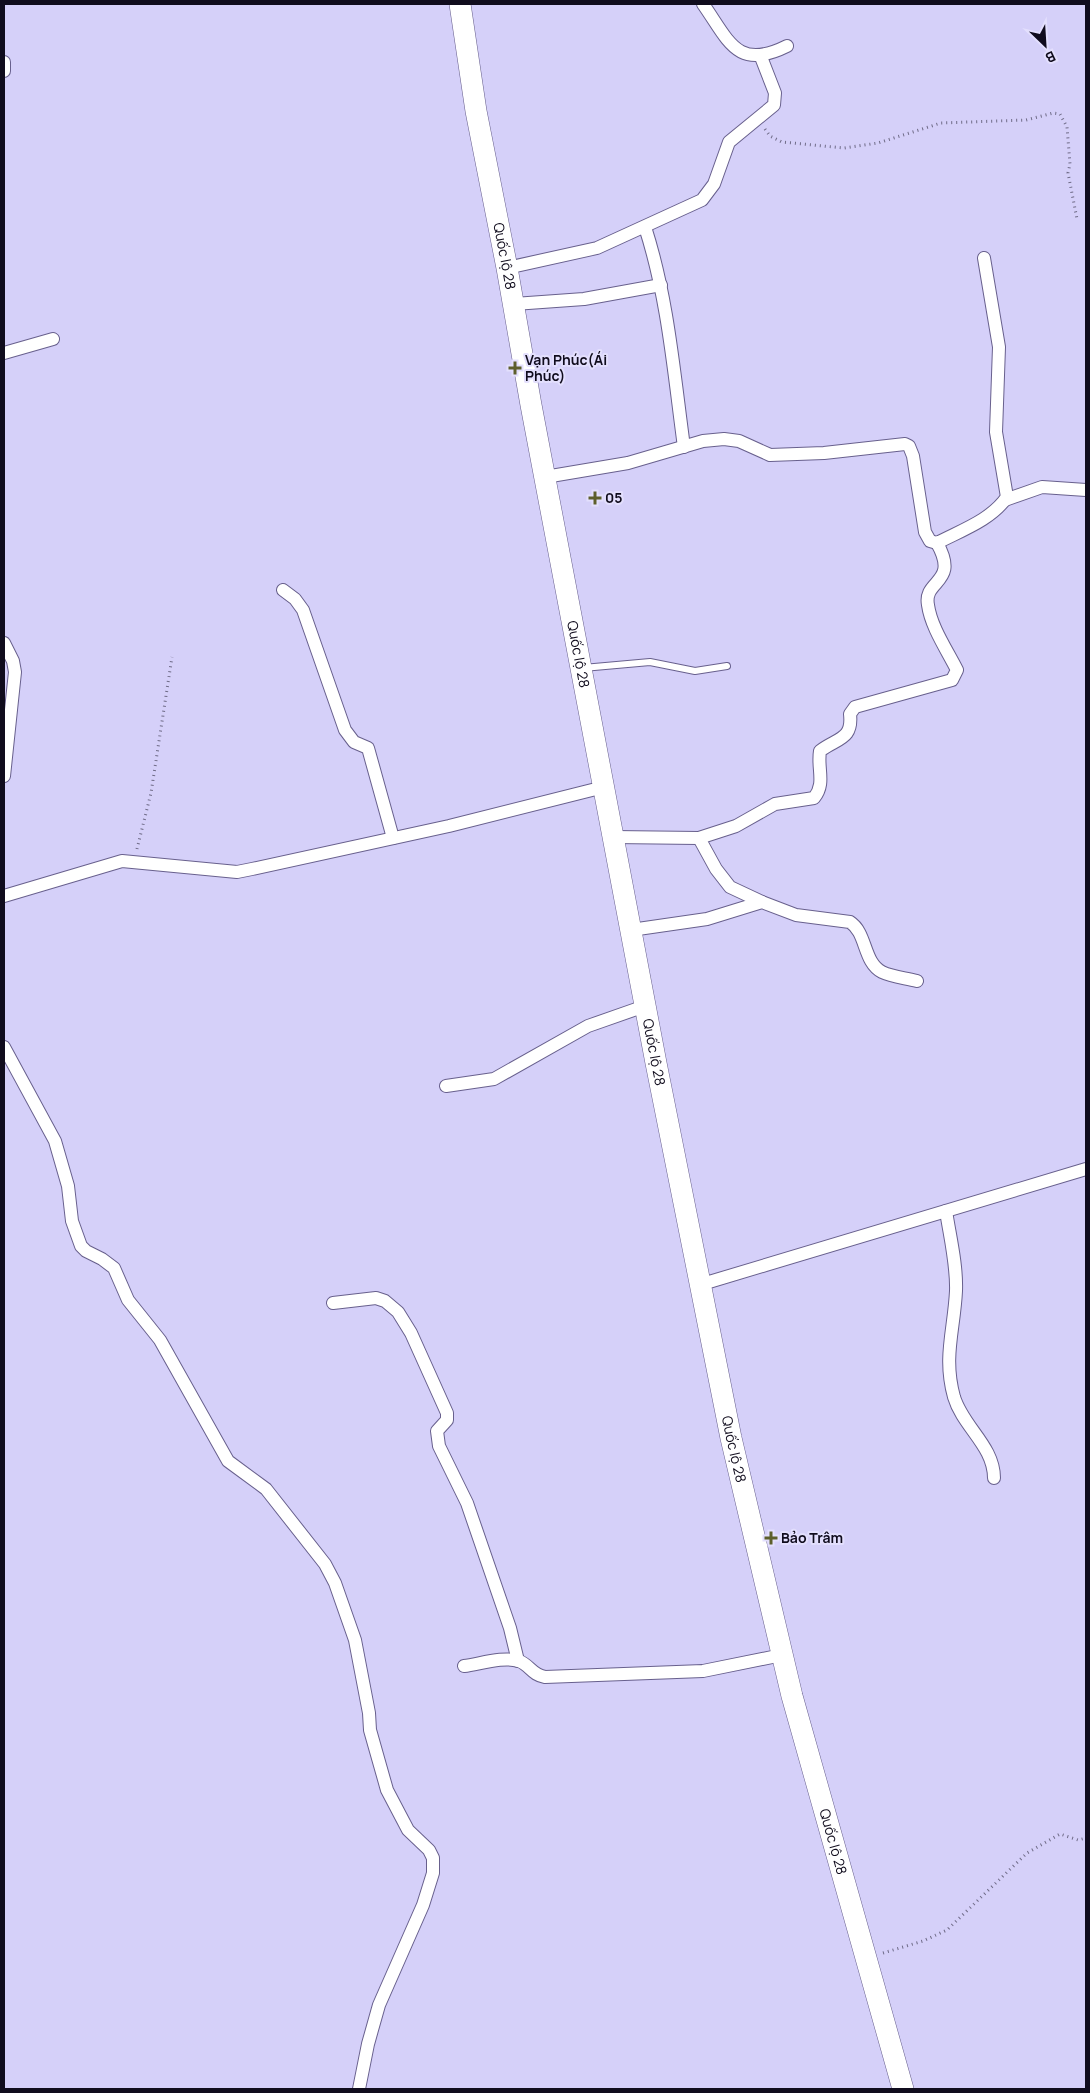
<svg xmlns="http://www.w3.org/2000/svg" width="1090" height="2093" font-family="Manrope,sans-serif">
<rect width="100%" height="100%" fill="#d5d0f9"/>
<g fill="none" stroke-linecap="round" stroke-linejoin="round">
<!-- service casing -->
<g stroke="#68608d" stroke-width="8">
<polyline id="service" points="583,668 650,662 695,671 727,666"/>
</g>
<!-- minor casing -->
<g stroke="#68608d" stroke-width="14">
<g id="minor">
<path d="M 703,4 C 729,41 737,71 787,46"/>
<polyline points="4,62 4,71"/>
<path d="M 645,227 C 668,298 674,374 684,447"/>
<polyline points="507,268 597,248 702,200 714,184 729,142 774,105 775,93 761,57"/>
<polyline points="514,304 584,299 661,285"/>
<polyline points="4,353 53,339"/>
<path d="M 545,477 L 628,463 L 703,441 L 724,439 L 739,441 L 770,455 L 824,453 L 905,444 L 909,446 L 913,456 L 925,532 L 930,541 L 937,543 C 962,530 991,520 1007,497 L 996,432 L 999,347 L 984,258"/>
<polyline points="1005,500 1042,487 1086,490"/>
<polyline points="283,590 295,599 303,610 345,730 354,742 368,748 393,838"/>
<polyline points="4,643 13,661 15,672 4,776"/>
<path d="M 613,837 L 699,838 L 736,826 L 775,804 L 814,798 C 826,783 817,769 820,751 C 837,738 853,740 850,714 L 855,707 L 952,680 L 957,670 C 947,650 931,627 928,605 C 923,579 960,584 937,543"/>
<polyline points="699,838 716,869 730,887 762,902"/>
<polyline points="4,896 122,861 237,872 252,869 449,826 604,787"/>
<path d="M 631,930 L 707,919 L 762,902 L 796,915 L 850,922 C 867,933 863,962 882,972 C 892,977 906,978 917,981"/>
<polyline points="4,1047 55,1141 68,1186 72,1221 81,1246 86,1251 102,1259 114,1268 128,1300 160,1340 228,1461 266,1489 325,1564 335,1583 355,1640 369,1713 370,1730 387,1790 408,1830 429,1850 433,1858 433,1873 423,1905 379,2005 368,2044 359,2089"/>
<polyline points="446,1086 494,1079 588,1026 645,1006"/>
<path d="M 946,1211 C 950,1237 957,1265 956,1291 C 954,1331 943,1357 954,1397 C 963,1427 994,1446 994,1478"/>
<polyline points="699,1285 1086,1169"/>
<polyline points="333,1303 376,1298 385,1301 398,1312 411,1333 447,1413 447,1420 437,1431 439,1446 467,1503 510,1628 518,1661"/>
<path d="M 464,1666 C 480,1664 503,1656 519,1661 C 530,1665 532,1675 545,1677 L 703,1671 L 782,1655"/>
</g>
</g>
<!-- trunk casing -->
<g stroke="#68608d" stroke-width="22">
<g id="trunk">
<path id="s1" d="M 460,4 L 476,111 L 507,268 L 531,405 L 656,1063 L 731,1438 L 792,1696 L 903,2089"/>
</g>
</g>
<!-- path -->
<g stroke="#6f6b87" stroke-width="3" stroke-dasharray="1 4" stroke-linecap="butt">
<polyline points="765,129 770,136 782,142 844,148 878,143 941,123 1026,120 1053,113 1060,114 1067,127 1070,164 1068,173 1077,219"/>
<polyline points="137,849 151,793 172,657"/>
<polyline points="883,1953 923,1941 947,1930 1027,1853 1060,1834 1078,1840 1086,1838"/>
</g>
<!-- service -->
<use href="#service" stroke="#fff" stroke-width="6"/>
<!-- minor -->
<use href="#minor" stroke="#fff" stroke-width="12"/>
<!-- trunk -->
<use href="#trunk" stroke="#fff" stroke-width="21"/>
</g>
<!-- markers -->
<g fill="#5d5f2c" stroke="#e3dffd" stroke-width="2">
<path d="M512.5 360.5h5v5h5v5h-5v5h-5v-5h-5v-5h5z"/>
<path d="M592.5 490.5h5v5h5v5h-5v5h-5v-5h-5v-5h5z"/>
<path d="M768.5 1530.5h5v5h5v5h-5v5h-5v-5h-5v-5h5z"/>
</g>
<g text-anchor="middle" stroke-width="4" stroke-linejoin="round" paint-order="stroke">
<!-- street labels -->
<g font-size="14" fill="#100c1d" stroke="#e3dffd">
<text dy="5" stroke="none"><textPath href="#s1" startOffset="256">Quốc lộ 28</textPath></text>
<text dy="5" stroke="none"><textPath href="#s1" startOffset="661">Quốc lộ 28</textPath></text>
<text dy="5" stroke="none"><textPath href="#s1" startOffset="1066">Quốc lộ 28</textPath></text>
<text dy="5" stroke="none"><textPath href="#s1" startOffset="1471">Quốc lộ 28</textPath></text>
<text dy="5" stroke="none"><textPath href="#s1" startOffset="1876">Quốc lộ 28</textPath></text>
</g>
<!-- poi labels -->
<g font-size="14" font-weight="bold" fill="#100c1d" stroke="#e3dffd" text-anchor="start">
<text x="525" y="365">Vạn Phúc(Ái<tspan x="525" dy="16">Phúc)</tspan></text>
<text x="605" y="503">05</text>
<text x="781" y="1543">Bảo Trâm</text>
</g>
</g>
<!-- border -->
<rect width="1090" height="2093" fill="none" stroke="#100c1d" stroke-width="10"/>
<!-- north arrow -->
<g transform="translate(1045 45) rotate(155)" stroke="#e3dffd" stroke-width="4" paint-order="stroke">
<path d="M0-4L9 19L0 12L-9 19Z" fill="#100c1d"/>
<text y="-8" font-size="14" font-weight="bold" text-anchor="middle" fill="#100c1d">B</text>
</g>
</svg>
